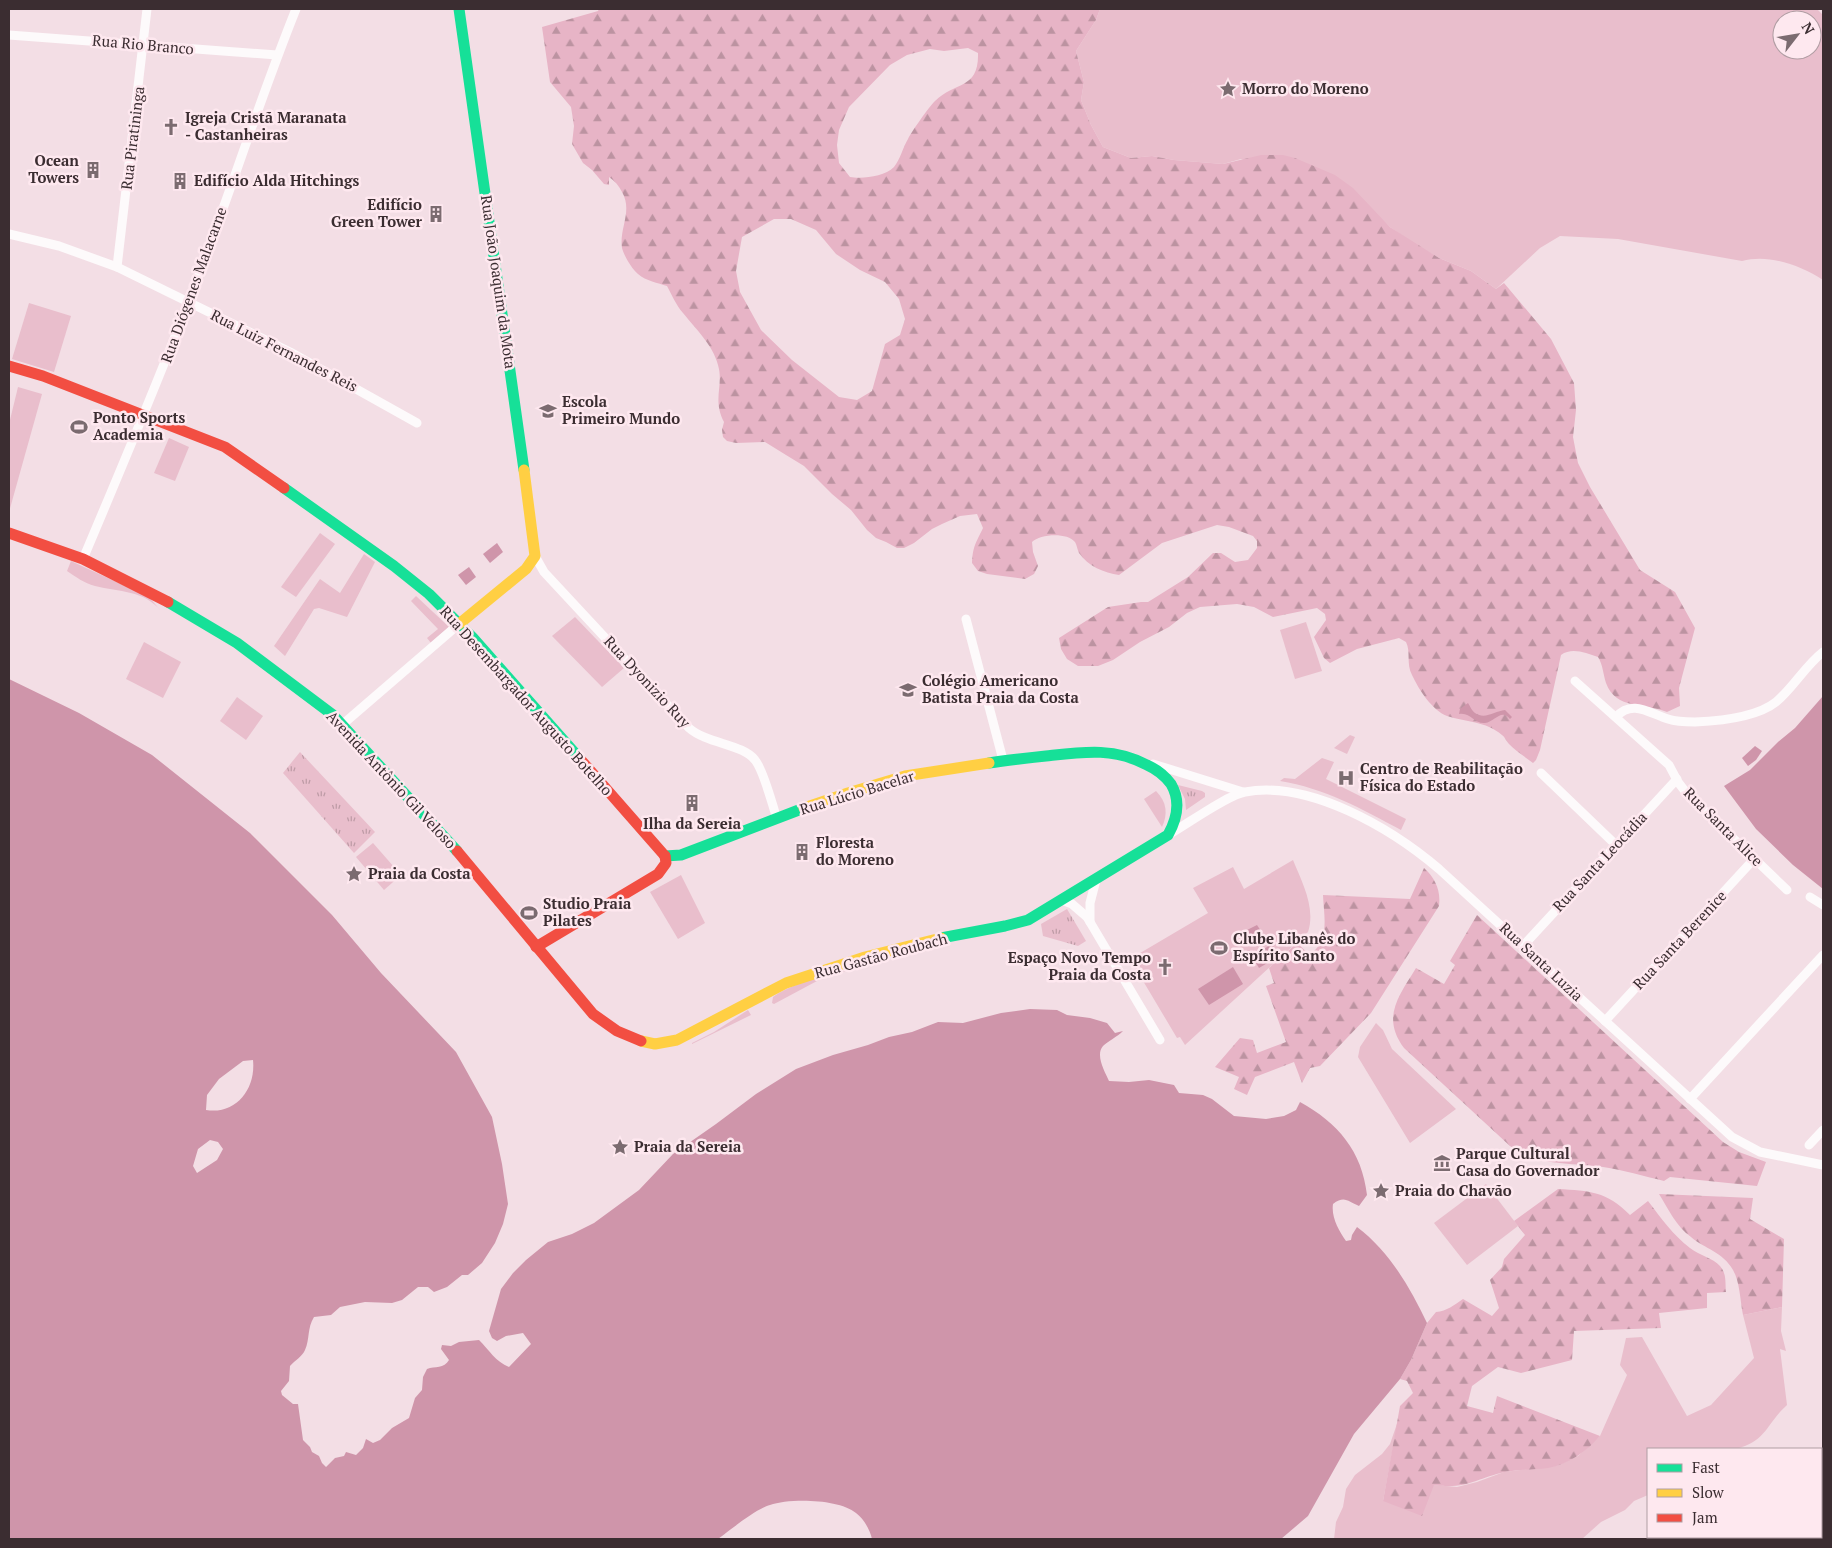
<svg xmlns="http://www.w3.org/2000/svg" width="1832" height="1548" font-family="'PT Serif',serif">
<defs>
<pattern id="forest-firs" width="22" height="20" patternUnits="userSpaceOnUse" patternTransform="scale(1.25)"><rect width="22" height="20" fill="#e7b4c6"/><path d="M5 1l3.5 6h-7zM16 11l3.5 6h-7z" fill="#bc93a1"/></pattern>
<pattern id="park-tufts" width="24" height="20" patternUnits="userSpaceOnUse" patternTransform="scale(1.25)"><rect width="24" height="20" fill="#e9becc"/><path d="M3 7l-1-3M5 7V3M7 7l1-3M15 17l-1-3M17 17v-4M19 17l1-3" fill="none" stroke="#be9ba6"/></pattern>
</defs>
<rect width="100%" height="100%" fill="#f3dee5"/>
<!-- green -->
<g fill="#e9becc" fill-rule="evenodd">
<path d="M 1100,9 L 1817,9 L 1823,15 L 1823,280 C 1800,265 1769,254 1742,261 L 1618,239 L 1560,236 L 1540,248 L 1496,289 L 1471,271 L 1439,258 L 1416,245 L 1390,227 L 1371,209 L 1241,159 L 1223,164 L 1174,160 L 1152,156 L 1131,158 L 1103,147 L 1091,125 L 1081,100 L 1084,82 L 1076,51 L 1096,20 ZM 1782,20 L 1812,20 L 1812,50 L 1782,50 Z"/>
<polygon points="29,303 71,316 54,372 12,359"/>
<polygon points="18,387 42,394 9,512 9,424"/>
<polygon points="169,438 189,447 175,481 154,473"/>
<polygon points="320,533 335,544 296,597 281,587"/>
<polygon points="364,554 375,562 347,617 319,608 314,609 285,656 274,646 320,579 340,593"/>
<path d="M 71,561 L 149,597 L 161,611 C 144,590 119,592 95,586 C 84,583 76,577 67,571 Z"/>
<polygon points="416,596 449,627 431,643 427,638 438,629 411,601"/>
<polygon points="575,617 624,668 602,687 552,636"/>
<polygon points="1306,622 1322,671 1295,679 1280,630"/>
<polygon points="144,642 181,662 163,698 126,679"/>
<polygon points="237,697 263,716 246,740 220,721"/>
<polygon points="1350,735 1355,737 1347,754 1334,748"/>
<path d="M 1322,758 L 1334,762 L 1326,779 L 1406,819 L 1401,830 C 1362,809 1324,788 1280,781 L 1284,778 L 1295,779 Z"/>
<path d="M 1156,791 C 1167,802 1168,814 1162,827 L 1144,799 Z"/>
<polygon points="373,843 401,875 384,890 356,857"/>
<path d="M 1293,860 C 1302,882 1316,908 1308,932 L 1185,1045 L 1180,1037 L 1177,1038 L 1130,959 L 1208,913 L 1193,888 L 1233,867 L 1244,889 Z"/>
<polygon points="681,875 705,923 678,939 650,892"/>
<path d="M 846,971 L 817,981 L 774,1004 L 772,1003 L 773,997 C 787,986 828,973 846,971 Z"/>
<polygon points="748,1010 751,1015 692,1044 692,1043 714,1032"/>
<polygon points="1376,1023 1383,1030 1392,1049 1456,1109 1410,1143 1358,1057 1360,1047"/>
<polygon points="1486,1184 1518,1226 1467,1265 1434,1223"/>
<path d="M 1782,1307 L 1781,1331 L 1786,1351 L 1780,1349 L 1787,1405 C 1766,1424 1767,1441 1736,1449 L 1648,1449 L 1648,1495 L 1634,1501 L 1625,1510 L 1601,1522 L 1582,1539 L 1334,1539 L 1336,1522 L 1343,1507 L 1346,1489 L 1355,1475 L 1382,1454 L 1390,1444 L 1398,1421 L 1383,1501 L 1434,1485 L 1457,1487 L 1477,1482 L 1504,1472 L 1558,1465 L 1578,1456 L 1600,1436 L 1627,1375 L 1620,1365 L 1626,1338 L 1642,1337 L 1687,1416 L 1711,1405 L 1754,1358 L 1743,1315 Z"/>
</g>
<!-- forest -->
<g fill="url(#forest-firs)" fill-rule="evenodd">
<path d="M 599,9 L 1100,9 L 1096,20 L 1076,51 L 1084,82 L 1081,100 L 1091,125 L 1103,147 L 1131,158 L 1152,156 L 1174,160 L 1223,164 L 1261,155 L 1283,155 L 1295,158 L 1335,175 L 1353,188 L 1390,227 L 1439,258 L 1471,271 L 1496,289 L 1504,283 L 1551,339 L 1574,383 L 1576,410 L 1573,437 L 1578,463 L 1590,487 L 1640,570 L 1675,592 L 1695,628 L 1679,688 L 1680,706 L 1667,712 C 1645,703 1616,710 1606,683 C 1603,674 1603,665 1598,657 C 1586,653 1572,647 1561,655 L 1540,750 L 1536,760 L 1533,763 C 1525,757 1516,751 1509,744 C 1506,741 1505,737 1502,735 C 1486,721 1465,722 1447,716 C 1432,710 1419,690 1412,675 C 1406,664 1411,652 1406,642 L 1399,638 L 1357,649 L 1330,663 L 1324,658 L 1314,637 L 1326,620 L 1325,614 L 1317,608 L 1273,617 L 1254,607 L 1237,604 L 1200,607 L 1187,613 L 1169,627 L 1140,642 L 1113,660 L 1098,666 L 1078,666 L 1067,659 L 1061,649 L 1059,638 L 1108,607 L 1141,602 L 1148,602 L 1188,577 L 1213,553 L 1221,553 L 1235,562 L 1248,560 L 1257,548 L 1257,541 L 1253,536 L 1229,527 L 1217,525 L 1162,543 L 1119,575 C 1104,573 1088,566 1079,553 C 1077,549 1077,545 1075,542 C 1067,532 1040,534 1032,542 L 1033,552 L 1038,566 L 1034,574 L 1025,579 L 987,574 L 978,571 L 972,563 C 973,545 976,543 983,528 L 977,514 L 960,516 L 942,524 L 932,529 L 914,543 L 904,548 L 897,548 L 886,542 L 876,538 L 867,530 L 851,510 L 832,494 L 804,466 L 786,455 L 765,442 L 736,443 L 727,441 L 723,437 L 722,430 L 724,422 C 712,399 724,386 718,365 C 713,345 695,328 683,313 C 676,305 672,295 667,286 C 658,283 646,281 638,274 C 632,269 624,256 622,248 C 619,228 633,211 622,192 C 619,186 615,181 609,177 L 609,185 L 604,184 L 592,170 L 583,163 L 572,144 L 574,126 L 571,107 L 550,82 L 542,27 L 598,11 ZM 968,48 L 978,53 C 979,90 955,81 935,101 C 929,107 912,131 908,139 C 903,147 900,160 894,167 C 884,177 862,179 850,177 L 839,163 L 837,145 L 839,130 L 849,107 L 890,65 L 907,55 L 930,49 L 944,51 ZM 774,219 L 791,219 L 816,230 L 836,254 L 860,270 L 885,282 L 899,299 L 905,319 L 900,335 L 885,344 L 872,391 L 857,400 L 839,397 L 792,360 L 761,330 L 740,292 L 736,271 L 742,237 Z"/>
<path d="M 1424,868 C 1435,878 1441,890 1439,906 L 1371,1013 L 1320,1066 L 1310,1068 L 1302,1083 L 1294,1062 L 1255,1077 L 1247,1095 L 1234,1089 L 1239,1077 L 1215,1067 L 1240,1038 L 1253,1040 L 1257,1053 L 1286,1042 L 1266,986 L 1274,983 L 1269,968 L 1297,943 L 1310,955 C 1330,939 1324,918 1323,895 L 1410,899 Z"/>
<path d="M 1477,915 L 1723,1142 L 1739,1152 L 1766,1162 L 1757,1186 L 1670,1177 L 1664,1181 C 1644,1176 1623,1170 1603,1167 C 1569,1162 1541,1167 1510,1146 L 1404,1048 C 1381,1017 1399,996 1416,968 L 1444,984 L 1455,965 L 1450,961 Z"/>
<path d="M 1558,1189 C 1590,1191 1606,1191 1630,1215 L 1648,1201 C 1661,1218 1673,1235 1690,1248 C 1699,1255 1713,1258 1720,1266 C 1727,1274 1725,1283 1726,1292 L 1707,1293 L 1707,1308 L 1659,1313 L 1661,1328 L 1574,1331 L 1572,1360 L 1521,1373 L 1498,1367 L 1472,1386 L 1467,1406 L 1493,1413 L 1497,1396 L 1600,1436 C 1586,1452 1569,1464 1548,1468 C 1534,1470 1519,1469 1505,1472 C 1477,1478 1466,1490 1434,1485 L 1422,1516 L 1383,1501 L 1400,1406 L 1413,1393 L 1407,1381 L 1400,1379 L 1411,1360 L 1427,1323 L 1436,1312 C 1447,1311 1454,1305 1463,1299 L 1492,1316 L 1499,1308 L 1490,1280 L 1502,1267 L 1504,1259 L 1525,1235 L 1514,1221 Z"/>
<path d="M 1659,1194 L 1753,1198 L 1750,1219 L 1784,1239 L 1782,1307 L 1743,1315 C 1740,1300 1740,1282 1733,1270 C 1723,1252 1705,1249 1691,1237 C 1676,1226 1669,1210 1659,1194 Z"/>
</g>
<!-- park -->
<g fill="url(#park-tufts)">
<polygon points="300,752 375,832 354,853 283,773"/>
<polygon points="1178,785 1202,791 1205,793 1205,797 1186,810 1185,799"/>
<polygon points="1067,909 1086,941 1078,946 1043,936 1041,924"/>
</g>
<!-- water -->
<g fill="#cf95aa" fill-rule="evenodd">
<polygon points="497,543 503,552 490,563 483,554"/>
<polygon points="469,567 476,577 466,585 458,575"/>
<path d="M 9,679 L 79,713 L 152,755 L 250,833 L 332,915 L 381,973 L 456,1052 L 492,1117 L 502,1164 L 508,1204 L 503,1224 L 495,1243 L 482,1263 L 468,1275 L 462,1275 L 447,1287 L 434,1292 L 428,1287 L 418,1287 L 402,1300 L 392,1303 L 365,1302 L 340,1307 L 331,1315 L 314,1317 C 307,1328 310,1339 305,1350 C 302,1357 295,1360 290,1366 L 289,1381 L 281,1391 L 282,1395 L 293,1404 L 298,1404 L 303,1440 L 310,1447 L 312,1452 L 319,1456 L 322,1463 L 326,1467 L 335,1458 L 344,1456 L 346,1452 L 356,1455 L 363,1448 L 366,1439 L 373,1443 L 380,1440 L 392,1428 L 409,1418 L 415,1398 L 422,1390 L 423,1377 L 427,1369 C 435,1366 444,1369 449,1360 L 441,1349 L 442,1345 L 451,1346 L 459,1342 L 479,1340 C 489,1350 496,1362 509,1367 L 531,1344 L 523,1333 L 506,1336 L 497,1341 L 492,1338 L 489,1331 L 501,1289 L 513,1273 L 526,1260 L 548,1242 L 572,1234 L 594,1223 L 639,1190 L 673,1154 L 716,1124 L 756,1094 L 796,1069 L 833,1055 L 868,1045 L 889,1037 L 912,1032 L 938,1022 L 963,1023 L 1001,1013 L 1030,1009 L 1057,1010 L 1067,1015 L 1090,1018 L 1107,1023 L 1115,1033 L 1123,1031 C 1117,1037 1108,1041 1103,1046 C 1095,1055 1105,1072 1109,1081 L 1129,1082 L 1149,1080 L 1174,1085 L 1179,1093 L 1203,1095 L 1212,1099 L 1234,1116 L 1266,1119 L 1284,1116 L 1296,1110 L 1300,1102 C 1338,1123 1362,1151 1367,1195 L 1359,1206 C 1348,1202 1345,1195 1333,1204 C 1331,1217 1339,1231 1346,1241 L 1351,1240 L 1352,1235 L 1357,1227 C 1389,1251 1410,1287 1427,1323 L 1411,1360 L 1400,1379 L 1354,1434 L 1308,1516 L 1281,1539 L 872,1539 C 870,1530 864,1519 856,1513 C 839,1499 790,1498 770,1505 C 756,1509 730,1530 718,1539 L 9,1539 ZM 253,1060 C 256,1089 236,1115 206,1110 L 207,1095 L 219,1079 L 243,1061 ZM 210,1140 L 218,1142 L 223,1149 L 217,1160 L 197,1173 L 193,1166 L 198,1149 Z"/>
<polygon points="1823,696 1823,889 1793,865 1756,829 1724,786 1750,770 1778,742 1795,728"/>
<path d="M 1468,703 C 1470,706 1472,711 1475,713 C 1485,720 1495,711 1505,710 L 1512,717 L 1510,719 C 1501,708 1495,722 1485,723 C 1474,724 1471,712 1459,714 L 1460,709 Z"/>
<polygon points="1755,746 1762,751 1756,760 1748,766 1742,758"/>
<polygon points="1257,925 1266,939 1256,945 1247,930"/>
<polygon points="1272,944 1279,956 1259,968 1252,956"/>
<polygon points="1233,967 1243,984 1209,1005 1198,989"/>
<polygon points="1823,1502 1823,1539 1728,1539 1734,1537 1821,1537 1821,1503"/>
</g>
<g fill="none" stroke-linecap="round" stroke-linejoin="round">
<!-- street -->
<g stroke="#fdfafb" stroke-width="9">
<polyline points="9,35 277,55"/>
<polyline points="9,234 59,246 117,267 290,352 417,423"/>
<polyline points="117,267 147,9"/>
<path d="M 535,556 L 544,572 L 689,728 C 707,744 743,744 755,760 C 764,771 772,804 777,819"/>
<path d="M 83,559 C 119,474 155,389 188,303 C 226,206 257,106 296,9"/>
<polyline points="966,619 1003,760"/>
<polyline points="1575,681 1669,765 1678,782 1688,795 1787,890"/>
<path d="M 1616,717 C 1632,699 1649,713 1668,719 C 1677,722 1686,722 1695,722 C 1718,721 1757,717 1776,702 C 1793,688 1805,666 1823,652"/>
<polyline points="343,724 459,624"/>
<polyline points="1153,764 1243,792"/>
<polyline points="1541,773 1616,845"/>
<path d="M 1168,835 C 1186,825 1227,795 1245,792 C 1309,780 1391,828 1439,869 L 1732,1137 L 1760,1152 L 1823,1165"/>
<polyline points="1810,897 1823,905"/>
<polyline points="1062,900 1072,904 1087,917 1160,1040"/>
<polyline points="1090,922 1090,903 1096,880"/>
<polyline points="1523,946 1677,779"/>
<polyline points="1605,1021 1754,859"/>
<polyline points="1690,1099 1823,955"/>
<polyline points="1809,1145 1823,1130"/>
</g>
<!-- fast -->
<g stroke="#16e098" stroke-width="11">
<polyline points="459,9 524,470"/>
<polyline points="284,488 394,566 429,594 473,638 580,759"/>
<polyline points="168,602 237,643 333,715 457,851"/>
<polyline points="665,856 681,855 804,808"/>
<path d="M 941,938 L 1005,926 L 1028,920 L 1168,835 C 1177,819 1181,801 1171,784 C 1165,776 1156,769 1147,765 C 1114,747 1082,752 1046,756 C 1027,758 1008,760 989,763"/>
</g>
<!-- slow -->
<g stroke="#ffcf43" stroke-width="11">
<polyline points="459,624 526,569 535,556 524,470"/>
<polyline points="804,808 848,793 905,776 989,763"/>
<polyline points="641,1041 655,1044 677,1040 786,983 865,957 941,938"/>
</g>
<!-- jam -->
<g stroke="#f24e42" stroke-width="11">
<polyline points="9,366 43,376 225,447 284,488"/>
<polyline points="9,533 83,559 168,602"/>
<polyline points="580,759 665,856"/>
<polyline points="457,851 593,1014 617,1031 641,1041"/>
<polyline points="536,947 658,874 666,863 665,856"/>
</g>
</g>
<!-- icons -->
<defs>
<g id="sight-bare" transform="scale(1.35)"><path d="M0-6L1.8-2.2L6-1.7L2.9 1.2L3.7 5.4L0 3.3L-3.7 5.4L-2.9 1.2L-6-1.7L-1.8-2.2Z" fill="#7b6b70" stroke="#fee8ef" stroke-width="2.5" paint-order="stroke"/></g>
<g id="church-bare" transform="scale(1.35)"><path d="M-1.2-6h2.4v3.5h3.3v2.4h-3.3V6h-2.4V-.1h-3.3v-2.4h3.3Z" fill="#7b6b70" stroke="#fee8ef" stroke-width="2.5" paint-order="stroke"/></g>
<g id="building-bare" transform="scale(1.35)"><path d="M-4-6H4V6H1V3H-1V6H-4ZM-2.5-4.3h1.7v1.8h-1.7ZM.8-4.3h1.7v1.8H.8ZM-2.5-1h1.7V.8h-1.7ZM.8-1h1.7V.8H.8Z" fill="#7b6b70" stroke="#fee8ef" stroke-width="2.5" paint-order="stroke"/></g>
<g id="school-bare" transform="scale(1.35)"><path d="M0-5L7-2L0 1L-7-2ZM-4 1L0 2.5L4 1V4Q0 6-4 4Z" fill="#7b6b70" stroke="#fee8ef" stroke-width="2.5" paint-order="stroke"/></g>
<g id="stadium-bare" transform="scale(1.35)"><path d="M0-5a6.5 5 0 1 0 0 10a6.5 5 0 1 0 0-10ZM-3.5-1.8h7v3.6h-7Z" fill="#7b6b70" stroke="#fee8ef" stroke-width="2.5" paint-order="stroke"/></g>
<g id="university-bare" transform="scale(1.35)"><path d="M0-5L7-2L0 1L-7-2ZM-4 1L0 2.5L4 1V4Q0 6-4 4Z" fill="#7b6b70" stroke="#fee8ef" stroke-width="2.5" paint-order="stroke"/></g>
<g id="hospital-bare" transform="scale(1.35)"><path d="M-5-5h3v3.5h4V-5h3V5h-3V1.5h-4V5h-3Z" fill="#7b6b70" stroke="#fee8ef" stroke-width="2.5" paint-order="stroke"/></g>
<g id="museum-bare" transform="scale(1.35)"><path d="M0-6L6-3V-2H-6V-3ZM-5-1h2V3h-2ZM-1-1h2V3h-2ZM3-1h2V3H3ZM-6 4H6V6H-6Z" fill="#7b6b70" stroke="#fee8ef" stroke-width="2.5" paint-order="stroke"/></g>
</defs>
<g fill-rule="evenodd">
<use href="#sight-bare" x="1228" y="89"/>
<use href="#church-bare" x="171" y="127"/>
<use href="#building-bare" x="93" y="170"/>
<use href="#building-bare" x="180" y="181"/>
<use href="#building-bare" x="436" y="214"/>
<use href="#school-bare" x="548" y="411"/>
<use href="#stadium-bare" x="79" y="427"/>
<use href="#university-bare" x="908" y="690"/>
<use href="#hospital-bare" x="1346" y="778"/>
<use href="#building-bare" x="692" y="803"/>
<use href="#building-bare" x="802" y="852"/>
<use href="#sight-bare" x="354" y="874"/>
<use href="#stadium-bare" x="529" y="913"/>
<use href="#stadium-bare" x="1219" y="948"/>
<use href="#church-bare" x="1165" y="967"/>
<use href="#sight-bare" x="620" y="1147"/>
<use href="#museum-bare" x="1442" y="1163"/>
<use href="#sight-bare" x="1381" y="1191"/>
</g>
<g text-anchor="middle" stroke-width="5" stroke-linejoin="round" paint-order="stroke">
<!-- street labels -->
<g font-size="15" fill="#3b2d31" stroke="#fee8ef">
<text transform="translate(143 45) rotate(5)" y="5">Rua Rio Branco</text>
<text transform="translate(133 138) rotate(-83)" y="5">Rua Piratininga</text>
<text transform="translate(498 282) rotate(82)" y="5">Rua João Joaquim da Mota</text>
<text transform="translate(194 285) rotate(-70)" y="5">Rua Diógenes Malacarne</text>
<text transform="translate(284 351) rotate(27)" y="5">Rua Luiz Fernandes Reis</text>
<text transform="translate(647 682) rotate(47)" y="5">Rua Dyonizio Ruy</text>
<text transform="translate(526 701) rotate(48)" y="5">Rua Desembargador Augusto Botelho</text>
<text transform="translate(391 780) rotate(47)" y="5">Avenida Antônio Gil Veloso</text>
<text transform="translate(857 793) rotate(-17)" y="5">Rua Lúcio Bacelar</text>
<text transform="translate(1723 827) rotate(45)" y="5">Rua Santa Alice</text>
<text transform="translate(1600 862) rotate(-47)" y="5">Rua Santa Leocádia</text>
<text transform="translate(1680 940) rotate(-47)" y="5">Rua Santa Berenice</text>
<text transform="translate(881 956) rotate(-15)" y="5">Rua Gastão Roubach</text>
<text transform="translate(1541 962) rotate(43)" y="5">Rua Santa Luzia</text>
</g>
<!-- poi labels -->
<g font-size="15" font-weight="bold" fill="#3b2d31" stroke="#fee8ef" text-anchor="start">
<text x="1242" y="94">Morro do Moreno</text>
<text x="185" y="123">Igreja Cristã Maranata<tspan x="185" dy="17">- Castanheiras</tspan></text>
<text x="79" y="166" text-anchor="end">Ocean<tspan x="79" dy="17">Towers</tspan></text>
<text x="194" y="186">Edifício Alda Hitchings</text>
<text x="422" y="210" text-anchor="end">Edifício<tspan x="422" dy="17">Green Tower</tspan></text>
<text x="562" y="407">Escola<tspan x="562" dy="17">Primeiro Mundo</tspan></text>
<text x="93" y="423">Ponto Sports<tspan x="93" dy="17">Academia</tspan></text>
<text x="922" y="686">Colégio Americano<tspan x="922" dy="17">Batista Praia da Costa</tspan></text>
<text x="1360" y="774">Centro de Reabilitação<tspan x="1360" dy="17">Física do Estado</tspan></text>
<text x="692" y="829" text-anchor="middle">Ilha da Sereia</text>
<text x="816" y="848">Floresta<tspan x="816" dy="17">do Moreno</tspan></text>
<text x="368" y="879">Praia da Costa</text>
<text x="543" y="909">Studio Praia<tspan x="543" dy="17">Pilates</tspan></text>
<text x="1233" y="944">Clube Libanês do<tspan x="1233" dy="17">Espírito Santo</tspan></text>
<text x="1151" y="963" text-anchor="end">Espaço Novo Tempo<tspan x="1151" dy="17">Praia da Costa</tspan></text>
<text x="634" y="1152">Praia da Sereia</text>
<text x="1456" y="1159">Parque Cultural<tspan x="1456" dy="17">Casa do Governador</tspan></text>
<text x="1395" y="1196">Praia do Chavão</text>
</g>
</g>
<!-- border -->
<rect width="1832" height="1548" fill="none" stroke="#3b2d31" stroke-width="20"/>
<!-- legend -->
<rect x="1647" y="1448" width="175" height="90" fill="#fee8ef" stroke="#b09da3"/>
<rect x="1657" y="1464" width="25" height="8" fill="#16e098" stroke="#b09da3"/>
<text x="1692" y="1473" font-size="15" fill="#3b2d31">Fast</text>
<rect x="1657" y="1489" width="25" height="8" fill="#ffcf43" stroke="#b09da3"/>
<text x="1692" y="1498" font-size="15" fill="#3b2d31">Slow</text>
<rect x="1657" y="1514" width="25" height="8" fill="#f24e42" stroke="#b09da3"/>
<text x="1692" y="1523" font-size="15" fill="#3b2d31">Jam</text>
<!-- north arrow -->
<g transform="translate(1797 35) rotate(59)"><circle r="24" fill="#fee8ef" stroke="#b09da3"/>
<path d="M0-4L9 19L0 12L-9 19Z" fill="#7b6b70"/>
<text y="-8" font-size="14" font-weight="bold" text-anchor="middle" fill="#3b2d31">N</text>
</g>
</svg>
